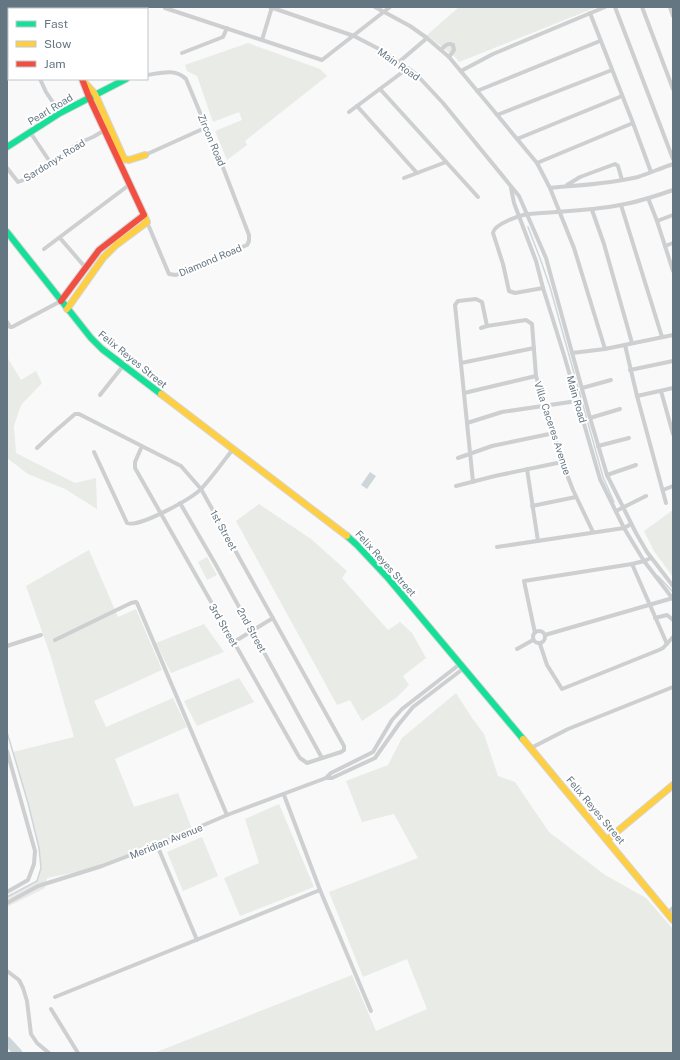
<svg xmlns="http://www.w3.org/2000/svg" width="680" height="1060" font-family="'Public Sans',sans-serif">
<rect width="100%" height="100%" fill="#f9f9f9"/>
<!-- green -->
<g fill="#e8ebe6">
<polygon points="459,7 597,7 459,62 456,58 427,35"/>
<polygon points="248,43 320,69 327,76 245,141 247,145 227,160 215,131 242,120 239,112 213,122 197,76 187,71 185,65"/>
<polygon points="7,357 21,380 36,371 42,383 21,405 14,426 16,453 75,483 96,478 97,509 65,489 28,474 7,458"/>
<polygon points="259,504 311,539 347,571 342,578 388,630 400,622 412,633 426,658 403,676 409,685 396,698 362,721 350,700 337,705 236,521"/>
<polygon points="673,510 673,577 654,551 644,531"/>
<polygon points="89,550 118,617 136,609 162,670 94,701 106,727 173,698 187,727 115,759 134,807 178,793 192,829 102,867 47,878 45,888 7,907 7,896 37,881 41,868 39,848 28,803 13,752 74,737 50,654 26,586"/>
<polygon points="207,557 217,575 207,580 198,562"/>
<polygon points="204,624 224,652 171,673 156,643"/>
<polygon points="239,678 254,702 197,726 184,701"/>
<polygon points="456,693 472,718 484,734 498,776 515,782 549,832 605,875 646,898 673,929 673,1053 154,1053 352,975 376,1031 427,1009 407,959 363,977 329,892 418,858 394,814 362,822 346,781 388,765 402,738"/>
<polygon points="279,804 314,887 240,916 224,878 259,863 245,819"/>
<polygon points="202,837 218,876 183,891 167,852"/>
</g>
<!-- water -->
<polygon fill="#ced6d9" points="370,472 376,476 367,489 361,485"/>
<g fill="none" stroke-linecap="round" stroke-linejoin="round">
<!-- stream -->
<g stroke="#ced6d9" stroke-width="1.5">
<polyline points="528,227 541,261 550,287 603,477 614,502"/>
<polyline points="658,576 673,592"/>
<polyline points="7,732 28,803 39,848 41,868 37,881 7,897"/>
</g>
<!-- river -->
<polyline stroke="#ced6d9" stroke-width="9" points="7,1041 18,1053"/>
<!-- fast casing -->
<g stroke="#d5d6d7" stroke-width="8">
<g id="fast">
<polyline points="93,7 94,9"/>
<polyline points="7,147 60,113 126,79"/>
<polyline points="7,232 91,338 102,349 161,394"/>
<polyline points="347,536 357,545 388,578 523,739"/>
</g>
</g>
<!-- slow casing -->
<g stroke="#d5d6d7" stroke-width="8">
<g id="slow">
<polyline points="85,83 95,94 124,159 129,160 145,155"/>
<polyline points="67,309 103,258 116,245 147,222 144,215"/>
<polyline points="161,394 347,536"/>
<polyline points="523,739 673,920"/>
<polyline points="607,840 673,785"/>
</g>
</g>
<!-- jam casing -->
<g stroke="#d5d6d7" stroke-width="8">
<polyline id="jam" points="61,301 99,250 144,215 89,97 82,79"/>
</g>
<!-- street -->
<g stroke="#cecfd0" stroke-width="4">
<polyline points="270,7 354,36 381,50 416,74 443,103 519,196 546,258 590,418 607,475 636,533 647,552 673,586"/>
<polyline points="375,7 410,26 427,38 449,57 537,163 550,188 574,248 605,349"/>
<polyline points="615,7 673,159"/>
<polyline points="642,7 673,89"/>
<polyline points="670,7 673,16"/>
<polyline points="165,8 322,60 390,7"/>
<polyline points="7,12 9,16"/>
<polyline points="590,13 633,123 651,172"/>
<polyline points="262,40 272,7"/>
<path d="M 441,50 C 444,46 448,42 453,45 L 454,50 L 449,57"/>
<polyline points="182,53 223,37 227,28"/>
<polyline points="399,62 427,38"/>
<polyline points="461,71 493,54 605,7"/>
<polyline points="40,79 46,92 60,113"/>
<polyline points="380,89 478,197"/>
<polyline points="477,91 600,41"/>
<polyline points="357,106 417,173"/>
<polyline points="349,112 408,68"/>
<polyline points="497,115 612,70"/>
<polyline points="30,132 50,162"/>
<polyline points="517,139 622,96"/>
<polyline points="145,155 207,127"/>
<polyline points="537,163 633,123"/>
<polyline points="7,168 18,182 26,179 79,143 93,137 105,130"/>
<polyline points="404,178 446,162"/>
<polyline points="567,185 580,177 615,164 618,166 622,180"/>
<polyline points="511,188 514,203 536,261 543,288 564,355 600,479 624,528 644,561 673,599"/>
<path d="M 550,188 C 580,185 609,184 638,177 C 650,173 661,168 673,164"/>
<polyline points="648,198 657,221 673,271"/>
<polyline points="621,205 662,337"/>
<polyline points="592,210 604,244 632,343"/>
<polyline points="657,221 673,215"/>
<path d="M 147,222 L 169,274 L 176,275 L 242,247 L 247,245 L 249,241 L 249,235 L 224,170 L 186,79 C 175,68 161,73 147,75"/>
<polyline points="60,238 85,267"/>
<polyline points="665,246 673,243"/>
<polyline points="44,249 129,185"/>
<path d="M 543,288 L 515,293 L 509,291 L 503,264 L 493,233 C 494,224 520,215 529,214 C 559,211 590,211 620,205 C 638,202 656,196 673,190"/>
<polyline points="7,322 10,327 12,327 61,301"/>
<polyline points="481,328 487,326 526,320 532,324 536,376 562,462 573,490 593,532"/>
<polyline points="625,345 637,396 666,503"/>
<polyline points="572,353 605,349 673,335"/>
<polyline points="461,363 534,348"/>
<polyline points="630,370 673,361"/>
<polyline points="582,388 611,380"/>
<polyline points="661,391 673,434"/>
<polyline points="464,393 536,376"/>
<polyline points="100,395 123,366"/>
<polyline points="637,396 673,388"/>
<polyline points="590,418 620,409"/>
<polyline points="467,423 502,412 577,401"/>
<polyline points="598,446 629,438"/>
<polyline points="37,448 53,433 75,414 79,414 181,466 201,489 344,746 344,750 341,752 307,763 300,758 298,755 135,468 135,462 142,446"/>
<path d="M 94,452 L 127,523 C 139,528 193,498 202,488 C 213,476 223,462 233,449"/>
<polyline points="458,458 492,446 554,433"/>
<polyline points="527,469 538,541"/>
<polyline points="607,475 636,465"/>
<polyline points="473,482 455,305 458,301 476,299 482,302 487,326"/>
<polyline points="456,486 495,476 562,462"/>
<polyline points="663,490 673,486"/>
<polyline points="180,503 216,565 322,758"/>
<polyline points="532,506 576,497"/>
<polyline points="616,511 646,496"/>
<polyline points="497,547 624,528 631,524"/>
<polyline points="632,564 667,644"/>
<polyline points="655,618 667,615 673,620"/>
<circle cx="539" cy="637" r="6"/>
<polyline points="535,633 524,581 632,564 644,561 651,558"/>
<polyline points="545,635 673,598"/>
<polyline points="55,640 131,603 136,602 137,603 227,815"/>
<polyline points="234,642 273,618"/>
<polyline points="540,644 547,665 562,689 659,650 663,648 673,637"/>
<polyline points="7,646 41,635"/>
<polyline points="517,649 533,640"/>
<polyline points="531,748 568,729 673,687"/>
<polyline points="7,751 35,851 34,864 28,880 7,892"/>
<polyline points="326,778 331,773 373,752 392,720 402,709 460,664"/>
<polyline points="284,795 320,890 371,1011"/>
<polyline points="157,845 197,940"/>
<polyline points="7,903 38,886 102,866 157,845 227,815 326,778 332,778 375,758 399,724 413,707 464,668"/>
<polyline points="668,913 673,908"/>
<polyline points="7,971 19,980 23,988 27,1001 31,1034 37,1043 49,1053"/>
<polyline points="55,997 320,890"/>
<polyline points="51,1009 78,1053"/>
</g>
<!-- fast -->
<use href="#fast" stroke="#16e098" stroke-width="6"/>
<!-- slow -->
<use href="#slow" stroke="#ffcf43" stroke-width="6"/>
<!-- jam -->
<use href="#jam" stroke="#f24e42" stroke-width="6"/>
</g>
<g text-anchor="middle" stroke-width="4" stroke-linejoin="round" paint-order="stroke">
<!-- street labels -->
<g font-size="10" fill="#657683" stroke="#fff">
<text transform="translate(399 64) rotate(35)" y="4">Main Road</text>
<text transform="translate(50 109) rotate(-31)" y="4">Pearl Road</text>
<text transform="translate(212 140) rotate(67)" y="4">Zircon Road</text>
<text transform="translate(54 160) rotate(-32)" y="4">Sardonyx Road</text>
<text transform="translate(210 260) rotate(-23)" y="4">Diamond Road</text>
<text transform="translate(133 359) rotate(39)" y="4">Felix Reyes Street</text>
<text transform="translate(577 399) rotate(74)" y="4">Main Road</text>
<text transform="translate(553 428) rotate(72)" y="4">Villa Caceres Avenue</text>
<text transform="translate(224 530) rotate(61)" y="4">1st Street</text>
<text transform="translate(386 563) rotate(48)" y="4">Felix Reyes Street</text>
<text transform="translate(224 625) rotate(60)" y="4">3rd Street</text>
<text transform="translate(252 630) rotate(61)" y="4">2nd Street</text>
<text transform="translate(596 810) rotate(50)" y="4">Felix Reyes Street</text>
<text transform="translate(166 841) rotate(-22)" y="4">Meridian Avenue</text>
</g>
</g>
<!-- border -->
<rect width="680" height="1060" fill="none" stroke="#657683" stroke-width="16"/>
<!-- legend -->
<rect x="8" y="8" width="140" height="72" fill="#ffffff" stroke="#c1c8cd"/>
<rect x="16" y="21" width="20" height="6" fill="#16e098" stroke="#c1c8cd"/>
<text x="44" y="28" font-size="12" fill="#657683">Fast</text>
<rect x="16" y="41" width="20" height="6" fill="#ffcf43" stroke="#c1c8cd"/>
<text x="44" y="48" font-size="12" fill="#657683">Slow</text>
<rect x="16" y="61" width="20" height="6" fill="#f24e42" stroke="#c1c8cd"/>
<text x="44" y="68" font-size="12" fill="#657683">Jam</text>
</svg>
